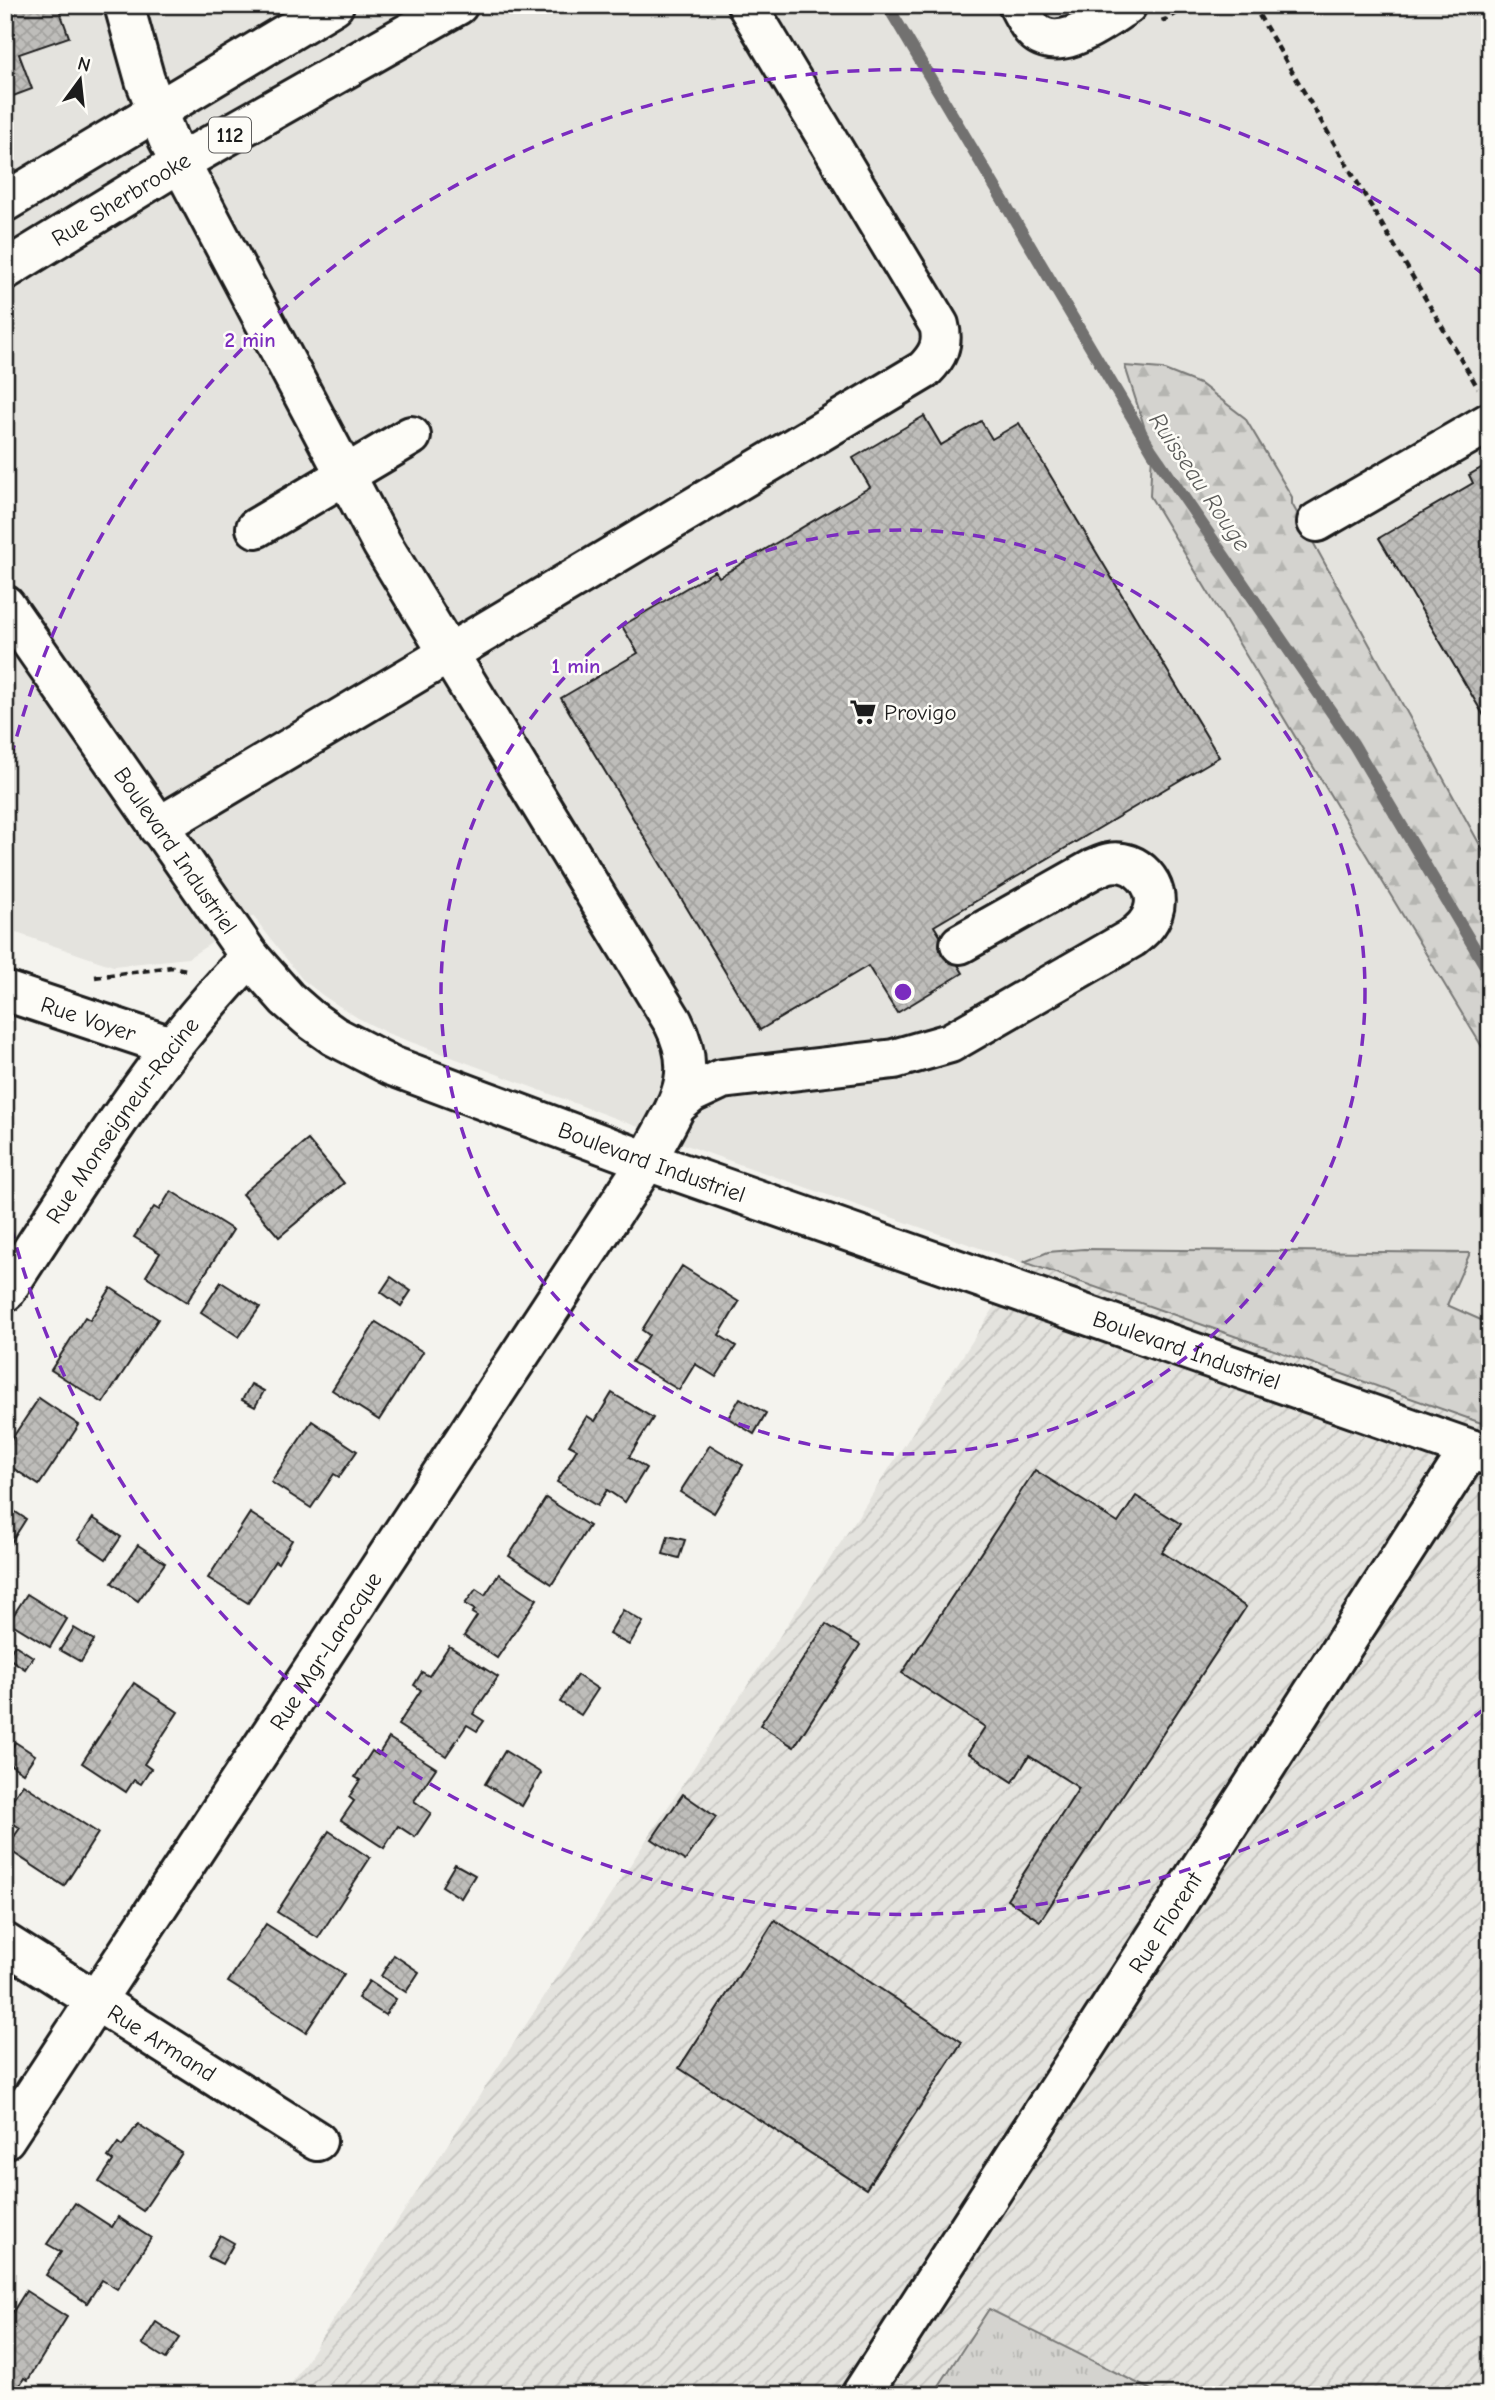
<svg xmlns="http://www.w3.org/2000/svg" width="1495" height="2400" font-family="'Comic Neue',sans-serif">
<defs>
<pattern id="industrial-furrows" width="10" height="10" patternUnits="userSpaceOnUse" patternTransform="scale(1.75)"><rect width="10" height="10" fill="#e4e3de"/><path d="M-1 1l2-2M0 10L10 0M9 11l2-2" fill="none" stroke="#c3c2be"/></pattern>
<pattern id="grass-tufts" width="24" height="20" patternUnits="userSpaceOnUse" patternTransform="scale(1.75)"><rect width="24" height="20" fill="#d4d3cf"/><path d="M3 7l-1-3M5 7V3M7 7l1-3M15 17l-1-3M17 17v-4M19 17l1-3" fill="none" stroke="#b5b5b1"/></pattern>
<pattern id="forest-firs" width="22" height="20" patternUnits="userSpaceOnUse" patternTransform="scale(1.75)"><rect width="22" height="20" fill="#d4d3cf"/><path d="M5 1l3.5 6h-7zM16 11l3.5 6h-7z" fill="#b5b5b1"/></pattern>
<pattern id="building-cross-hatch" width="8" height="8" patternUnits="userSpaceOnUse" patternTransform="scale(1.75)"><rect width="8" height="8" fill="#bebdba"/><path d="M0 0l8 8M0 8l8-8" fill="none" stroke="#a3a29f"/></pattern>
</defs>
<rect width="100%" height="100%" fill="#f4f3ee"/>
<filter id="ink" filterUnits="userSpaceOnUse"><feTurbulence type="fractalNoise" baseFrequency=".0143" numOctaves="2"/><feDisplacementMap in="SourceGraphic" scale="14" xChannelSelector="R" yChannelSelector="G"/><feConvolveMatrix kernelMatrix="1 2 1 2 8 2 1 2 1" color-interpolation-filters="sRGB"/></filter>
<g filter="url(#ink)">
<!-- built -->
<polygon fill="#e4e3de" points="5,5 1490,5 1490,1426 713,1155 387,1033 358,1018 325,997 302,979 253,916 188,958 113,966 5,929"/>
<!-- industrial -->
<polygon fill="url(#industrial-furrows)" points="1024,1262 1490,1426 1490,2395 1161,2395 989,2309 933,2395 284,2395"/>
<!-- grass -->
<polygon fill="url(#grass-tufts)" stroke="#787876" stroke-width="2" points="989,2309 1161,2395 933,2395"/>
<!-- forest -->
<g fill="url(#forest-firs)" stroke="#787876" stroke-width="2">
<polygon points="1125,366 1162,369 1202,385 1245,418 1292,497 1292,504 1490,863 1490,962 1486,967 1490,974 1490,1060 1150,496 1152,451"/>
<polygon points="1084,1249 1470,1253 1447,1305 1490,1324 1490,1426 1024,1262 1048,1252"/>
</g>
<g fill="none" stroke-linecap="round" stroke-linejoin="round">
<!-- stream -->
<polyline stroke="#72716f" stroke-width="12" points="887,5 1152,451 1354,745 1490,974"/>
</g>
<!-- building -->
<g fill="url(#building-cross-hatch)" stroke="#1c1c1c" stroke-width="2">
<polygon points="5,5 61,5 58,6 69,37 19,54 32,89 5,99"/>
<polygon points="924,416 941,445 981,421 992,439 1019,423 1219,757 934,926 963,973 897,1013 868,966 760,1030 561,698 638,653 622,626 715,571 719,577 870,487 853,458"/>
<polygon points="1490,458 1490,726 1379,538 1473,483 1469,475 1488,464 1485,460"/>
<polygon points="308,1140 344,1183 279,1237 242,1194"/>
<polygon points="171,1191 233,1230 187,1302 146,1276 160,1253 134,1237 154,1207 159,1210"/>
<polygon points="682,1266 739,1302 719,1335 736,1346 716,1377 695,1364 679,1390 632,1362 649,1335 642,1330"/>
<polygon points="391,1277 411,1291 401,1306 381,1292"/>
<polygon points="221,1282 260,1307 239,1337 201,1312"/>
<polygon points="111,1288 158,1319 103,1403 51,1370 85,1317 90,1320"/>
<polygon points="376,1322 423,1352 379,1420 332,1390"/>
<polygon points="251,1384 264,1391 255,1407 242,1400"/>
<polygon points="612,1393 653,1418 629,1457 646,1468 625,1502 607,1490 597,1506 557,1482 577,1449 569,1445 587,1416 595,1421"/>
<polygon points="39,1398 79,1425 39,1485 5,1463 5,1449"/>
<polygon points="740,1398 766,1413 754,1434 728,1418"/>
<polygon points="312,1421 357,1451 339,1477 334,1474 311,1508 271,1482"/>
<polygon points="710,1445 743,1465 714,1513 680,1492"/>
<polygon points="1035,1470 1118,1523 1136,1496 1181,1524 1162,1552 1246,1607 1040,1921 1007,1899 1079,1788 1029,1756 1013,1782 968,1753 985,1727 902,1673"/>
<polygon points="546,1498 589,1526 552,1584 509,1556"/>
<polygon points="5,1505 26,1519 5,1552"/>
<polygon points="250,1513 292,1540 278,1563 275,1561 248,1603 208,1578"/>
<polygon points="93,1518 121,1537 106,1559 78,1540"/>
<polygon points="668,1536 685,1540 679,1558 663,1554"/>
<polygon points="138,1545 165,1563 138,1601 112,1583"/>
<polygon points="499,1574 537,1599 497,1658 464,1636 477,1616 472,1613 475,1610 465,1604 476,1589 485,1595"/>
<polygon points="27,1594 67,1619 50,1647 9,1622"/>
<polygon points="623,1610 643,1622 629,1645 609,1634"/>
<polygon points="826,1624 860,1645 794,1747 760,1725"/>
<polygon points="74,1628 94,1640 81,1662 60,1650"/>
<polygon points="15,1645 33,1657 25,1669 7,1657"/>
<polygon points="449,1646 498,1677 473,1714 484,1721 477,1731 467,1725 446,1756 398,1725 421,1690 414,1685 422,1672 429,1676"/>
<polygon points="577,1675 598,1689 581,1715 560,1702"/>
<polygon points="134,1683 178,1712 144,1764 151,1769 141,1784 134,1780 126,1792 82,1763"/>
<polygon points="389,1738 436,1768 414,1801 431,1813 415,1837 398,1826 384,1848 341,1820 354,1801 349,1797 360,1780 355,1777 372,1751 378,1755"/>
<polygon points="15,1742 35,1755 23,1773 5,1761"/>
<polygon points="505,1751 541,1773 522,1806 485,1784"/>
<polygon points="23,1784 98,1833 64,1886 6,1848 20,1828 5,1818 5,1810"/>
<polygon points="683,1794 716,1817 685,1861 652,1839"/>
<polygon points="329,1831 370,1858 318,1938 277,1912"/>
<polygon points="455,1864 475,1875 461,1898 442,1886"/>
<polygon points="775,1920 962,2042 866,2189 679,2068"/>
<polygon points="266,1924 344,1974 306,2032 228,1982"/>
<polygon points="394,1955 419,1972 406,1992 381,1976"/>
<polygon points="369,1981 396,1999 385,2015 358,1998"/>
<polygon points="138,2124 182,2153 143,2211 99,2182 113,2161 108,2157 118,2143 122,2146"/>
<polygon points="75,2203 112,2227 118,2217 151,2238 117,2289 102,2280 87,2303 46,2275 61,2252 47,2244"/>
<polygon points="220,2235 234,2243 222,2264 208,2257"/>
<polygon points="26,2291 67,2317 28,2380 24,2378 18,2388 5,2379 5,2324"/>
<polygon points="156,2322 180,2338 166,2359 142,2344"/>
</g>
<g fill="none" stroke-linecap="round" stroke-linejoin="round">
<!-- minor casing -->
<g stroke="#1c1c1c" stroke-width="44">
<g id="minor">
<path d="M 1018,5 C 1022,13 1027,22 1032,29 C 1057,58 1104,19 1127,5"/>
<polyline points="1317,522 1490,422"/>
<polyline points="256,528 411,436"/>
<path id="s1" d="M 5,605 L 250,957 L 287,999 L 310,1019 L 334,1036 L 392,1066 L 647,1161 L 1490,1456"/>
<path d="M 158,827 L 924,370 C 938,356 944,344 939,325 L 747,5"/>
<path id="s2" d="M 5,991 L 171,1046"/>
<path d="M 676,1106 L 692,1093 L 722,1079 L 894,1059 L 950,1043 L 1132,938 C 1142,930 1149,924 1153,912 C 1162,886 1136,857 1109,863 C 1104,864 1098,867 1093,869 L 960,944"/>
<path id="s3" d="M 5,1292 C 82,1175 152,1058 250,957"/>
<path id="s4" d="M 5,1943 L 317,2141"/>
<path id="s5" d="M 5,2139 L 647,1161 C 672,1110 703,1080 673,1022 L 382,544 L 168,139 L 145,80 L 124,5"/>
<path id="s6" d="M 861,2395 L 1470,1449"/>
</g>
</g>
<!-- major casing -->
<g stroke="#1c1c1c" stroke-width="44">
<g id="major">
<polyline points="5,202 334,5"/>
<path id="s7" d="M 5,270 L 181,162 L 458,5"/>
</g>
</g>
<!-- path -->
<g stroke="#1c1c1c" stroke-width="4.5" stroke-dasharray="7 5" stroke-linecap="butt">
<polyline points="1253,5 1478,388"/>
<polyline points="1163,18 1164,21 1190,5"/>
<polyline points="95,977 172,967 186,970"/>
</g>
<!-- minor -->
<use href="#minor" stroke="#fdfcf7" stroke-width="38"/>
<!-- major -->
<use href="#major" stroke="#fdfcf7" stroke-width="38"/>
</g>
</g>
<!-- distance rings -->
<g fill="none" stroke="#7b2cbf" stroke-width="3.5" stroke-dasharray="12 9">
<circle cx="903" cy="992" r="462"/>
<path d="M1484 1709A923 923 0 0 1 6 1207M6 777A923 923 0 0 1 1484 275"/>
</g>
<!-- icons -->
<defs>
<g id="supermarket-bare" transform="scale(2.1)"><path d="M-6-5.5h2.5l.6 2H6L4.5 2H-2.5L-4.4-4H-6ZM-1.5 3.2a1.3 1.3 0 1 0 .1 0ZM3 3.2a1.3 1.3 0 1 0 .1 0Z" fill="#1c1c1c" stroke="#fdfcf7" stroke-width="2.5" paint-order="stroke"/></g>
</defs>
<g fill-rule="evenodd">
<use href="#supermarket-bare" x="863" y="712"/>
</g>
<g text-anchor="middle" stroke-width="5" stroke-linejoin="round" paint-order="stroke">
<!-- shield labels -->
<rect fill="#fdfcf7" stroke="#605f5e" stroke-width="2" x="209" y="117.5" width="42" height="35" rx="5"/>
<g font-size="21" font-weight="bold" fill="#1c1c1c">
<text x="230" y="142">112</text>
</g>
<!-- street labels -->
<g font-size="23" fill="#1c1c1c" stroke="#fdfcf7">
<text dy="8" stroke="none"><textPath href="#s7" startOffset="136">Rue Sherbrooke</textPath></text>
<text dy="8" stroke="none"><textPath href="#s1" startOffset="299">Boulevard Industriel</textPath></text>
<text dy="8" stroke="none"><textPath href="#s2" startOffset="88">Rue Voyer</textPath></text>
<text dy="8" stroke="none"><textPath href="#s3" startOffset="208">Rue Monseigneur-Racine</textPath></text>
<text dy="8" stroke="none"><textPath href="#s1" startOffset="887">Boulevard Industriel</textPath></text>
<text dy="8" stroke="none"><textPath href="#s1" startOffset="1454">Boulevard Industriel</textPath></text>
<text dy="8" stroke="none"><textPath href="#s5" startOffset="584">Rue Mgr-Larocque</textPath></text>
<text dy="8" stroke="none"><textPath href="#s6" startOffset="562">Rue Florent</textPath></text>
<text dy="8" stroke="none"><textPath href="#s4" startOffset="186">Rue Armand</textPath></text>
</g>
<!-- poi labels -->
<g font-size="23" fill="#1c1c1c" stroke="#fdfcf7" text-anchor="start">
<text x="884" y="720">Provigo</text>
</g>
<!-- water labels -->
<g font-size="24" font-style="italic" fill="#5c5c5a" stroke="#fdfcf7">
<text transform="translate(1200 482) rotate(56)" y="8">Ruisseau Rouge</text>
</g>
</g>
<circle cx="903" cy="992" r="10" fill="#7b2cbf" stroke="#fdfcf7" stroke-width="3.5"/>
<g font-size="21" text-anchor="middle" font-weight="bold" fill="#7b2cbf" stroke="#fdfcf7" stroke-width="5" stroke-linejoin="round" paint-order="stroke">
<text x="250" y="347">2 min</text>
<text x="576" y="673">1 min</text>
</g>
<!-- margin -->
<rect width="1495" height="2400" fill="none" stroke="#fdfcf7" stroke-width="28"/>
<rect x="14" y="14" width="1467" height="2372" fill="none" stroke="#1c1c1c" stroke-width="2.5" filter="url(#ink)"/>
<!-- north arrow -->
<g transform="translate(80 80) rotate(15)" stroke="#fdfcf7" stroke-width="5" paint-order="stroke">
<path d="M0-5L12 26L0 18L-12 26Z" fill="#1c1c1c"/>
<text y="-10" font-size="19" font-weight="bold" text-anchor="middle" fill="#1c1c1c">N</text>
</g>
</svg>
